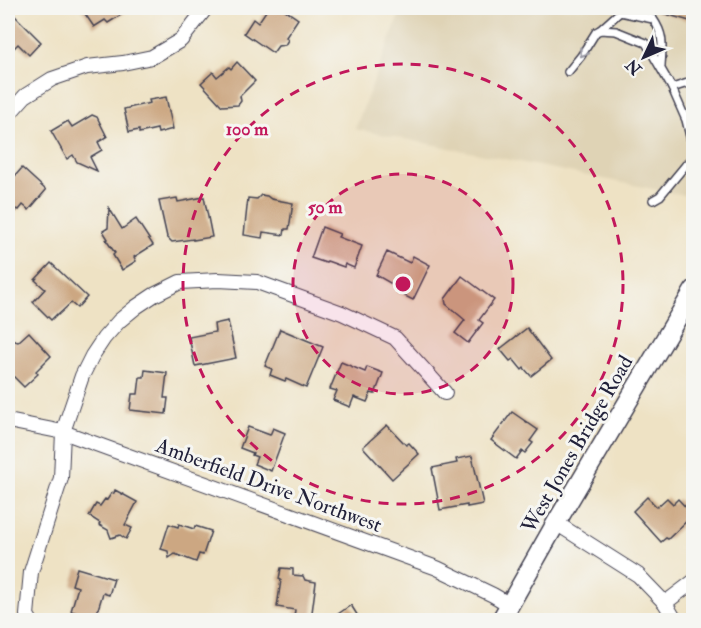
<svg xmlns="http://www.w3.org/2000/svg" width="701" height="628" font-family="'IM FELL Double Pica',serif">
<rect width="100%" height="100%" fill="#f6f6f2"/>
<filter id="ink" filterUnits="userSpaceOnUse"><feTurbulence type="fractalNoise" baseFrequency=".0167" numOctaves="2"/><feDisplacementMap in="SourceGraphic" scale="12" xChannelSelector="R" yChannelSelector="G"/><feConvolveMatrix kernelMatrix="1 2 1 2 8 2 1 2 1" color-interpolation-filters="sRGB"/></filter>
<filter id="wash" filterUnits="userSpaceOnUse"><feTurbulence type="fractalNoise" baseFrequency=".008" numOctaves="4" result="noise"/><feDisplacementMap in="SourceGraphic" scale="24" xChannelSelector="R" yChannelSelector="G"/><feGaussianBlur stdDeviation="1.35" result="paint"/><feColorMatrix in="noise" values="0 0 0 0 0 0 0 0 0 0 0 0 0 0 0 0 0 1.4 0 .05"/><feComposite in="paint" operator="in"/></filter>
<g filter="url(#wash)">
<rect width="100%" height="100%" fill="#eee2c4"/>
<!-- built -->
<polygon fill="#dfd3b5" points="402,8 693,8 693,197 355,129"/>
<g id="blocks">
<!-- building -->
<g fill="#cca782">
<polygon points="81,8 132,8 108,23 105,20 94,27"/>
<polygon points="268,8 282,8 298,19 286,37 288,40 285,45 278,46 273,53 244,33 253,19 258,23"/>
<polygon points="656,8 693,8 693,22 655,11"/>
<polygon points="8,9 41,42 29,55 18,44 8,54"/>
<polygon points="237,62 255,81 240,96 241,101 238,105 222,106 201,83 213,72 217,77 229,67 231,69"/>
<polygon points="166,97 173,129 158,133 157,129 139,133 139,130 129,132 124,109 150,103 149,100"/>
<polygon points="92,115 97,117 107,137 98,142 102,150 90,157 97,171 77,162 73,155 67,159 51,131 68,121 72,127"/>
<polygon points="22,168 46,190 29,210 23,205 19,210 17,209 8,220 8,184"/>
<polygon points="261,195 267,196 271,199 293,203 289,229 285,229 284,235 263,232 262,238 244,235 248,198 257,199"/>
<polygon points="204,197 212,237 193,240 193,239 172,242 167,237 159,201 177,198 178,202"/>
<polygon points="109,208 122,229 136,219 153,245 134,257 136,261 122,270 113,255 115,253 106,240 108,239 103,231 108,228"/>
<polygon points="322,227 340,234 338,237 362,246 354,268 345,264 344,267 327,261 326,263 311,258"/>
<polygon points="387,252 410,263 413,256 430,265 413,300 397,292 399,288 376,275"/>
<polygon points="51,263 87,297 77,308 71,303 58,315 57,314 51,320 33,302 45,289 35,280"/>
<polygon points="462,276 494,300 479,320 483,323 468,343 455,333 465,320 446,304 445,299"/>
<polygon points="228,321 236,358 195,366 189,337 215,332 214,324"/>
<polygon points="527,328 551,360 531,376 524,368 522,370 513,359 510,361 500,349"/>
<polygon points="280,329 323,347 306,388 286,379 285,381 270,375 272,369 265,366"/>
<polygon points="29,332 51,356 36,371 38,374 24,387 10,373 12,370 8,365 8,345 12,340 18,342"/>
<polygon points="341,362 365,372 367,367 383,373 375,394 371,393 367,402 354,397 350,407 333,400 337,391 330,389"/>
<polygon points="145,370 167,373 164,398 168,398 166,414 130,410 132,394 138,394 140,377 144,377"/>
<polygon points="512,412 538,430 530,441 533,443 525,453 522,451 516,459 491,440"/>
<polygon points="387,425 406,445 409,443 419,454 392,479 363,447"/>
<polygon points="248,427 270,435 273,428 285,433 271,471 254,464 257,457 252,455 253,453 240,448"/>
<polygon points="472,456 483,504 467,507 467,505 440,510 432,468 457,463 456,459"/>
<polygon points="115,490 137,502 125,525 132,528 126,539 120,535 111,538 108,530 99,525 100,523 89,516 96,504 100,506 105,499 107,500 111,494 114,493"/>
<polygon points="647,497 657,507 667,498 673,504 678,499 693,515 668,539 666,538 661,542 633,511"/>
<polygon points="169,524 178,527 179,524 194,529 195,526 211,531 203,555 199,554 196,562 175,554 169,558 168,551 161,549"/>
<polygon points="77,568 114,579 109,595 103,593 95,619 71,611 78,587 72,585"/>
<polygon points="281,568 293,569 293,575 303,576 305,580 316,582 311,620 294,617 295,610 277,607 281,580 279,579"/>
<polygon points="351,605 361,621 328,621"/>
</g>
</g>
</g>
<g filter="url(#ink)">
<use href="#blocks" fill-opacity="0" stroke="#413f50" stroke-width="1.5"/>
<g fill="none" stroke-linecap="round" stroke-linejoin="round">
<!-- service casing -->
<g stroke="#413f50" stroke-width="10">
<g id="service">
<path d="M 600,30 L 620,12 L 653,19 C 665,36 662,47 661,66"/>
<polyline points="568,72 581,56 596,32 600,30 616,31 646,43 672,88 686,120 694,153"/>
<polyline points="672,88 694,81"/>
<polyline points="653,200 660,196 694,155"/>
</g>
</g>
<!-- minor casing -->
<g stroke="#413f50" stroke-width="16">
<g id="minor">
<polyline points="8,115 25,96 52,79 87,67 123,63 152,57 181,40 206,8"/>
<polyline points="8,421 63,432 437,568 493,595 510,605"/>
<polyline points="556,523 638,575 665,603 675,620"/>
<polyline points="665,603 694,581"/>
<polyline points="30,620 27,615 31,572 61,478 63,432 82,376 92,356 104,338 119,321 136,307 154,295 180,282 218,280 257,282 342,313 395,338 445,393"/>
</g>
</g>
<!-- tertiary casing -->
<g stroke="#413f50" stroke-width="21">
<polyline id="tertiary" points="501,620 556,523 694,290"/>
</g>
<!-- service -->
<use href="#service" stroke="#fff" stroke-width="7"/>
<!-- minor -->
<use href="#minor" stroke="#fff" stroke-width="14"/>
<!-- tertiary -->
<use href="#tertiary" stroke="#fff" stroke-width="18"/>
</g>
<!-- one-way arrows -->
<defs><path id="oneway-chevron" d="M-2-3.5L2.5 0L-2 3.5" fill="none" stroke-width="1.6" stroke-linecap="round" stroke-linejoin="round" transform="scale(1.5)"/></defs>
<use stroke="#9c9ca7" href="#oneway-chevron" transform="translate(583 53) rotate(124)"/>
</g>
<!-- distance rings -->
<circle cx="403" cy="284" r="110" fill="#c2185b" fill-opacity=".12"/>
<g fill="none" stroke="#c2185b" stroke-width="3" stroke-dasharray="10 8">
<circle cx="403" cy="284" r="110"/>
<circle cx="403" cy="284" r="220"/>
</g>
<g text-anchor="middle" stroke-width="6" stroke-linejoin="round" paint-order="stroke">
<!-- street labels -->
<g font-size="21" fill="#22223b" stroke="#f6f6f2">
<text transform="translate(577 444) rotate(-60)" y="7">West Jones Bridge Road</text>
<text transform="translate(269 485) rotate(20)" y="7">Amberfield Drive Northwest</text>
</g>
</g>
<circle cx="403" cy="284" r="9" fill="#c2185b" stroke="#f6f6f2" stroke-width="3"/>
<g font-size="18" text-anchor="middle" font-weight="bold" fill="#c2185b" stroke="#f6f6f2" stroke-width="6" stroke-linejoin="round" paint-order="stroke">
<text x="247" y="135">100 m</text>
<text x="325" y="213">50 m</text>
</g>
<!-- margin -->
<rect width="701" height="628" fill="none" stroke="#f6f6f2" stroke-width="30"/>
<!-- north arrow -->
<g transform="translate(644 57) rotate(226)" stroke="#f6f6f2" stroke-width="4.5" paint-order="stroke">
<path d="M0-4.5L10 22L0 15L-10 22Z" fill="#22223b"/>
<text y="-9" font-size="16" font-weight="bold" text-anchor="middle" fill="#22223b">N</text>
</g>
</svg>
